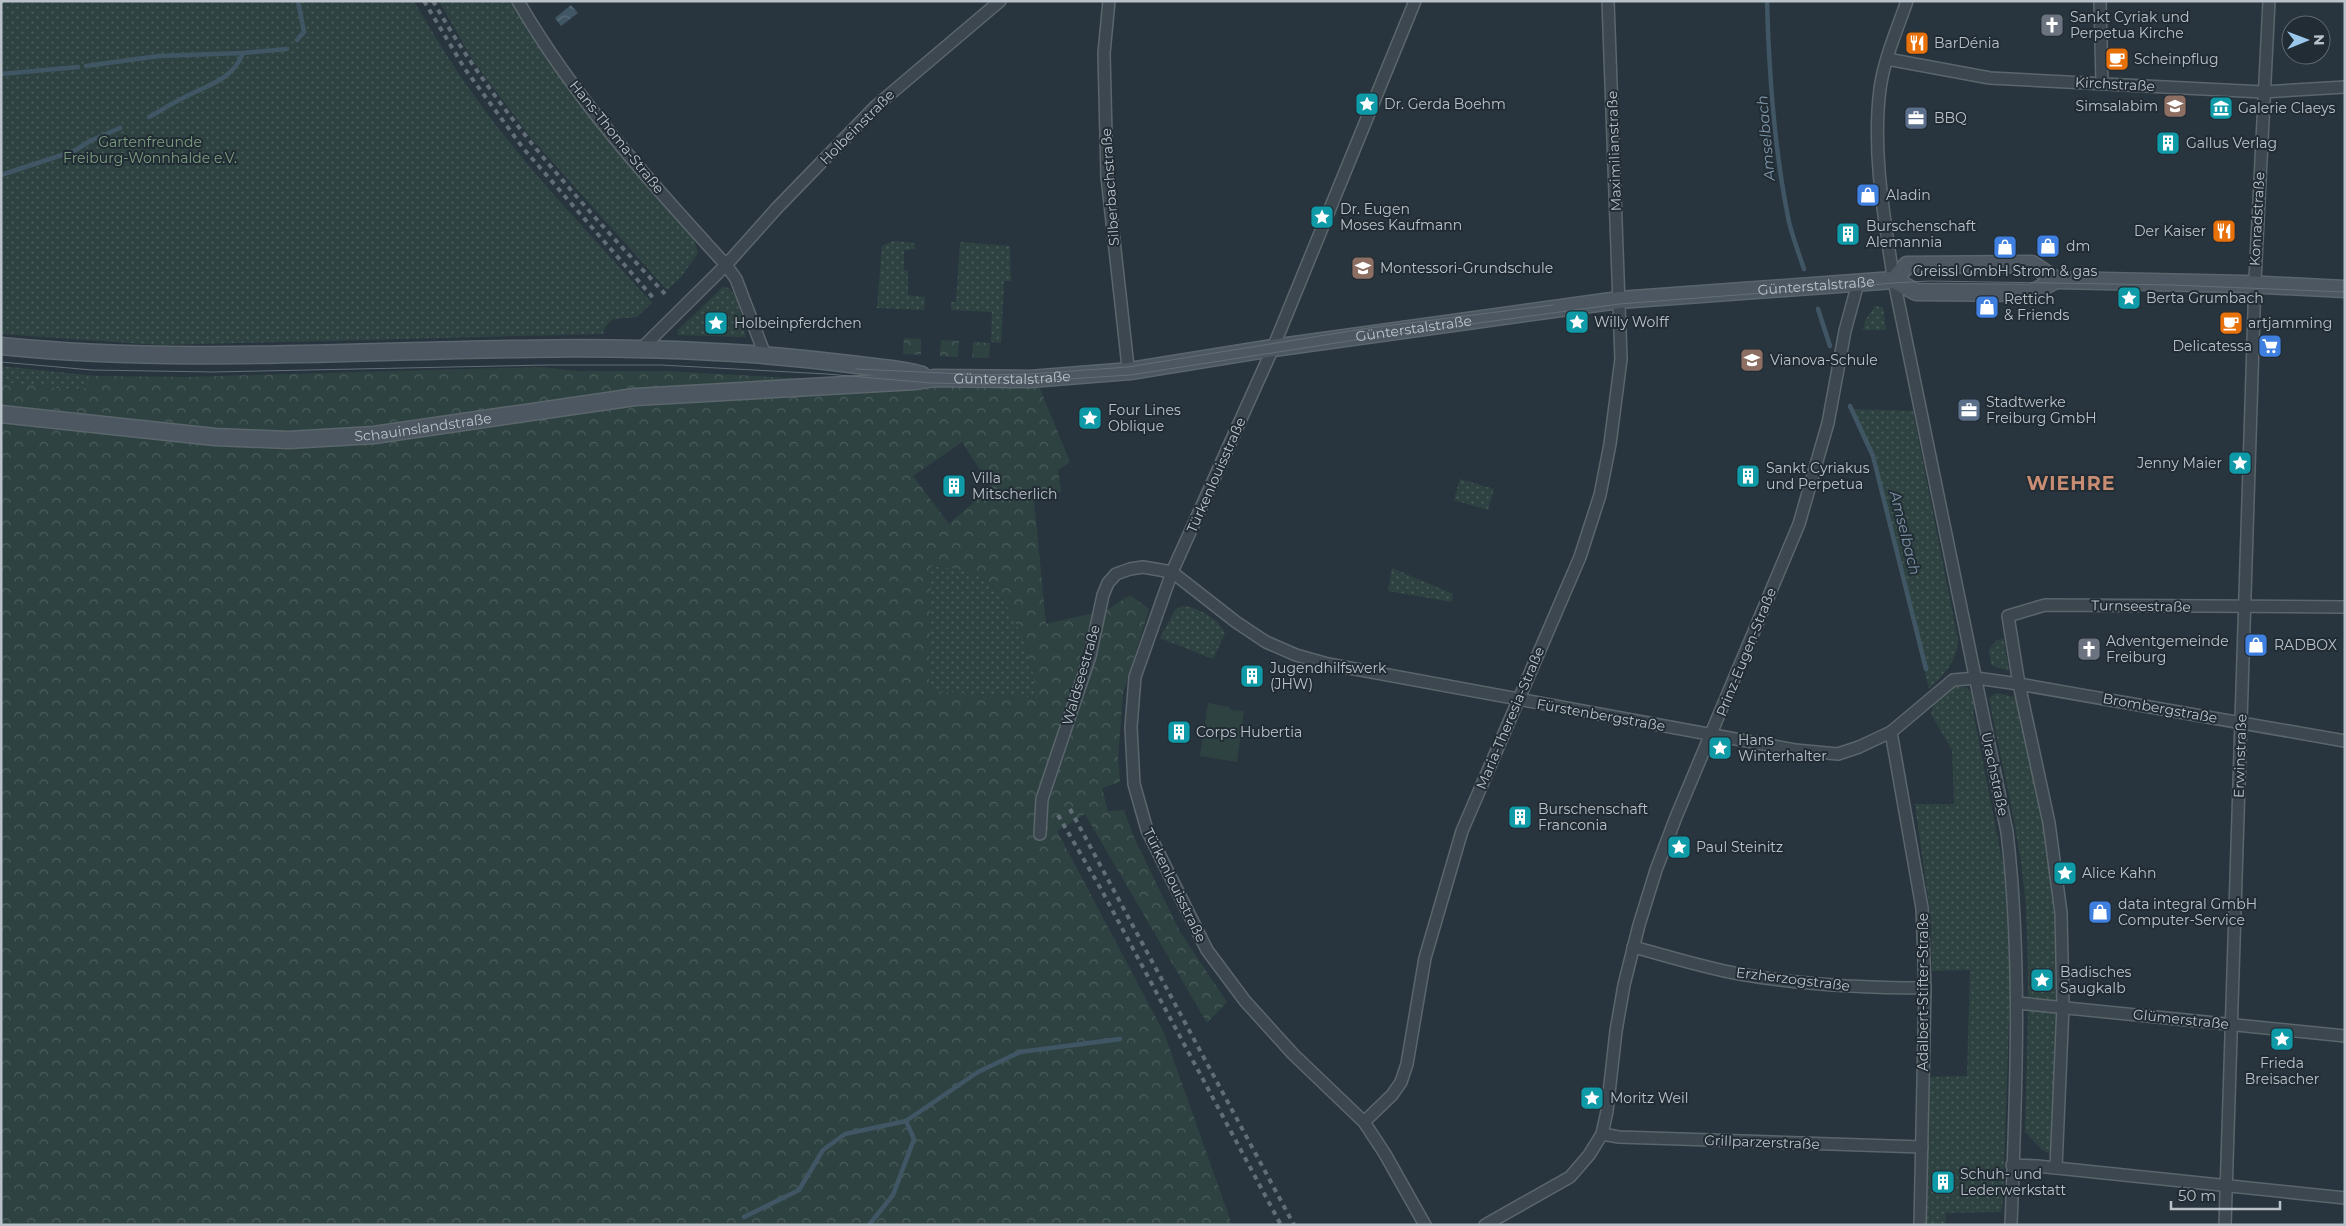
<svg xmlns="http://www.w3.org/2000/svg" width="2346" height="1226" font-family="Montserrat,sans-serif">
<defs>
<pattern id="green-dots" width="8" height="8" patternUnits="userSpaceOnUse" patternTransform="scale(1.25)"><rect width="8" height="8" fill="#2e4341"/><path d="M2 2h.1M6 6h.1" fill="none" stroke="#4a5c5b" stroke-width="1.8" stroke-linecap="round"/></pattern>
<pattern id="forest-crowns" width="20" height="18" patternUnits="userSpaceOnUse" patternTransform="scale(1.25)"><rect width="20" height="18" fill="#2e4341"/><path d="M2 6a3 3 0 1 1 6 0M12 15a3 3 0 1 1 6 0" fill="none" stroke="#4a5c5b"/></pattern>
<pattern id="water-waves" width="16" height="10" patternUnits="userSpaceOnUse" patternTransform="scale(1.25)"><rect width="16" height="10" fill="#415665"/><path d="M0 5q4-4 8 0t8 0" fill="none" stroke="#5a6d7a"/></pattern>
</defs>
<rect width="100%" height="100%" fill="#29353e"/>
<!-- green -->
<g fill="url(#green-dots)">
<path d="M 1,1 L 414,1 C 437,41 461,79 489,116 C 539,182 597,242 652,303 L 637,317 L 613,319 L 605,327 L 603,334 L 160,345 L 1,334 Z"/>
<polygon points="439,1 511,1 534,38 583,108 693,237 698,253 681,277 667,290 532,139 474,62"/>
<polygon points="893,241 915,243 915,249 904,250 904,270 908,271 908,295 925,297 924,310 877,308 882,246"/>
<polygon points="960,242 1010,246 1011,281 1004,281 1001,343 991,342 992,312 951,310 951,302 956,302"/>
<polygon points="723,287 729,288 737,299 746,337 677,335 678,330"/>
<polygon points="1875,306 1883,307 1886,330 1863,330 1865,321"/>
<polygon points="1,366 96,376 82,391 1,382"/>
<path d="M 1853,409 L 1913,411 L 1958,640 C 1957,661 1944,675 1929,689 L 1871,455 Z"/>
<polygon points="1460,479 1494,489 1488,510 1454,500"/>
<path d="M 930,566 C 946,567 973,570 986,581 C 1016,606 1032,660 1038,698 L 929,691 Z"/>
<polygon points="1392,568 1453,594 1452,602 1388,591"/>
<path d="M 1181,606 C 1197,606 1219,619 1225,634 L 1213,659 L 1160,638 L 1175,610 Z"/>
<polygon points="2004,639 2009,671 1991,665 1989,650 1996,640"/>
<polygon points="1956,686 1966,687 1973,694 1976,705 1973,711 2005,875 2010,986 2003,1200 2001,1212 1946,1213 1945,1225 1924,1225 1927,1077 1967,1076 1970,970 1932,971 1931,919 1915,804 1954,804 1952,750 1931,714 1934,704"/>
<path d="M 1997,693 L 2018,698 C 2033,769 2051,842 2056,915 C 2062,992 2055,1072 2052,1150 L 2049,1153 L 2042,1150 L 2025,1132 C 2027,1058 2030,982 2026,908 C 2021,838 2002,767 1989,698 Z"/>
</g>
<!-- forest -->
<g fill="url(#forest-crowns)" fill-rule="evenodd">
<polygon points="904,338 921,339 921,355 903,354"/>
<polygon points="941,340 959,341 958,357 940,356"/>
<polygon points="973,342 990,343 989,358 972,358"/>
<path d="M 541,367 L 578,371 L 666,371 L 844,381 L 845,389 L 1038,384 L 1070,462 L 1058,470 L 1061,491 L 1055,496 L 1034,500 L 1046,624 L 1107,610 L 1130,595 L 1149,609 L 1123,694 L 1118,757 L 1120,782 L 1102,788 L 1108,811 L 1124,810 L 1134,838 L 1180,932 L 1227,1002 L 1207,1023 L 1085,814 L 1057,831 L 1164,1033 L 1232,1225 L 1,1225 L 1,382 L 82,391 L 96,376 L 186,377 ZM 962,442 L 991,487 L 949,524 L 913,476 ZM 931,566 C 946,567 973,570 986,581 C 1014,604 1034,662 1037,698 L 929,691 Z"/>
</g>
<!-- pitch -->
<polygon fill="#2e4341" points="1208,703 1229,707 1231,710 1244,711 1237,762 1200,756"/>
<!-- water -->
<polygon fill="url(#water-waves)" points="571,5 578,13 561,26 555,18"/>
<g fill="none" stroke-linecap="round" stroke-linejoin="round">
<!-- stream -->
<g stroke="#415665" stroke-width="4.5">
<path d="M 1767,1 C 1769,75 1774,150 1789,222 C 1793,238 1799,254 1804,269"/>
<polyline points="297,40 304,32 298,1"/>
<polyline points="86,66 159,56 243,53"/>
<polyline points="1,74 78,67"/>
<path d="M 149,117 C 160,111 171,104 183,98 C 207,85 232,81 243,53 L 287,49"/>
<polyline points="1,175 74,151 90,141 120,128"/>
<polyline points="1818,309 1830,346"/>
<polyline points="1850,406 1873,456 1926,669"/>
<polyline points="744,1217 799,1190 823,1150 845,1134 906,1121 978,1072 1020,1052 1120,1039"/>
<polyline points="869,1225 893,1195 914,1139 906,1121"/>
</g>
<!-- minor casing -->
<g stroke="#5b656c" stroke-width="14">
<g id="minor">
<path d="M 518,1 C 574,98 651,183 726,265 L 736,279 L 765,355"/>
<polyline points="1109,1 1104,53 1107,177 1128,367 1130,371"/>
<polyline points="1415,1 1273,348 1172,572 1135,677 1131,727 1134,784 1147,830 1207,950 1245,1001 1293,1054 1364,1122 1385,1154 1425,1225"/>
<path d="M 1907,1 C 1897,30 1884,59 1880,89 C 1872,151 1884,216 1893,276 L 2007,832 C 2022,962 2016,1094 2011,1225"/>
<polyline points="2100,1 2102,83"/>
<polyline points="1887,59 1990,78 2263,92 2345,87"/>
<polyline points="643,347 726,265 776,209 876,106 1000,1"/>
<polyline points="1891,732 1922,908 1925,988 1920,1225"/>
<polyline points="1040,834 1042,799 1090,656 1103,595 1108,583 1116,574 1130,569 1143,567 1172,572 1236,622 1266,642 1296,655 1328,664 1795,750 1838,754 1859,747 1891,732 1953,680 1976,678 2019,684 2345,741"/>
<path d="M 1633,947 C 1668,956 1704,968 1740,974 C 1801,985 1863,988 1925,988"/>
<polyline points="2018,1003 2345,1036"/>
<polyline points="1364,1122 1392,1095 1401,1082 1407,1064 1425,958 1462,831 1580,557 1600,495 1610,444 1621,359 1608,1"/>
<polyline points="1602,1134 1619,1137 1922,1147"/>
<polyline points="2012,1165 2037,1166 2345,1198"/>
<polyline points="2056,1168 2063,1006 2061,913 2049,823 2019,684 2008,616 2045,605 2345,607"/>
<polyline points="1485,1225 1570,1177 1589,1155 1602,1134 1607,1111 1616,1031 1624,985 1639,925 1656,870 1676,817 1799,524 1828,423 1845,331 1858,283"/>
<polyline points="2225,1225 2255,280 2269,1"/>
</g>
</g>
<!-- secondary casing -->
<g stroke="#5b656c" stroke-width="19">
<g id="secondary">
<polyline points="1894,280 1907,265 2032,264 2056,280 2245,284 2345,289"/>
<path d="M 1,346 C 239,370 477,338 715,352 C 763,354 810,359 858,365 C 879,368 901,369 922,375"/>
<path id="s1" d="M 1,414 L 215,437 L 288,440 L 374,435 L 635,397 L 916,381 L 934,378 L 1030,379 L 1130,371 L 1273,348 L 1619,300 L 1894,280 L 1916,292 L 2032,293 L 2056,280"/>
</g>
</g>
<!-- minor -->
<use href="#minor" stroke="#3d474f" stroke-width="11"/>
<!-- secondary -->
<use href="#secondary" stroke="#4c5761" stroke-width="16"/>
<!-- tram -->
<g stroke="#626e77" stroke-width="1">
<polyline points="1,362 92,370 213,372 547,365 661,365 827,374 930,383 986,384 1130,375 1368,338 1619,304 1894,283 1929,281 2171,285 2345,292"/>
<polyline points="856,369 986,375 1030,374 1128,367 1369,328 1553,305"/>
</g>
<!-- rail -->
<g stroke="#626e77" stroke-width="4" stroke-dasharray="5 5" stroke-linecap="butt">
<polyline points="424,1 465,69 523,148 655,300"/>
<path d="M 433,1 C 495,110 580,202 665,294"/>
<polyline points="1070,809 1294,1225"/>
<polyline points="1058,815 1101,889 1281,1225"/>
</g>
</g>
<!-- icons -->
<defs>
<g id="church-square" transform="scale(1.25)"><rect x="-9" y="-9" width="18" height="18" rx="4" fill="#6b7280" stroke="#222c34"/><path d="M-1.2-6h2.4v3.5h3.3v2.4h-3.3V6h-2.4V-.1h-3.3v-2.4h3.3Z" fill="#fff"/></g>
<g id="restaurant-square" transform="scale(1.25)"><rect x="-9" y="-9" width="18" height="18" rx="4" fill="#e8710a" stroke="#222c34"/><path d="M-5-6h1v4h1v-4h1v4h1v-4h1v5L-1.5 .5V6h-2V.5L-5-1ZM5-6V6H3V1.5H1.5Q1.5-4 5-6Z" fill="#fff"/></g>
<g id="cafe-square" transform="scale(1.25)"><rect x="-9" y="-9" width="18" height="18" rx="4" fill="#e8710a" stroke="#222c34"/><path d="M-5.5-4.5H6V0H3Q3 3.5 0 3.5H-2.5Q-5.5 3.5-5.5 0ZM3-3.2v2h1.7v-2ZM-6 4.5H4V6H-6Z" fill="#fff"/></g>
<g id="sight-square" transform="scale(1.25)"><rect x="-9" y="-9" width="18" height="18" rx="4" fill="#0f9aa8" stroke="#222c34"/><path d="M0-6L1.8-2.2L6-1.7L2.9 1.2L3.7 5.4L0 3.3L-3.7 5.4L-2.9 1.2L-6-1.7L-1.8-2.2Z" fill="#fff"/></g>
<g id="school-square" transform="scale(1.25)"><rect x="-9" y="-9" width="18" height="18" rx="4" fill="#8d6e63" stroke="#222c34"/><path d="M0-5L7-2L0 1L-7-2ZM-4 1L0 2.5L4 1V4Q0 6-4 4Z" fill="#fff"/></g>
<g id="museum-square" transform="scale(1.25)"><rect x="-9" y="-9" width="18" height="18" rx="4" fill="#0f9aa8" stroke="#222c34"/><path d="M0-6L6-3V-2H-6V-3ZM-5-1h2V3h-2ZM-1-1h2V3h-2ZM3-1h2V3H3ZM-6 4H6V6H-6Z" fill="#fff"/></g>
<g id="office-square" transform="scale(1.25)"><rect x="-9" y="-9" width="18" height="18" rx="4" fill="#5c6f8a" stroke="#222c34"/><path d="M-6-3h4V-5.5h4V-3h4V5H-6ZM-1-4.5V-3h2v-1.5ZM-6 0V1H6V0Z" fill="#fff"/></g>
<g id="building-square" transform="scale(1.25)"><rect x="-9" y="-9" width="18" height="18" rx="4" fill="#0f9aa8" stroke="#222c34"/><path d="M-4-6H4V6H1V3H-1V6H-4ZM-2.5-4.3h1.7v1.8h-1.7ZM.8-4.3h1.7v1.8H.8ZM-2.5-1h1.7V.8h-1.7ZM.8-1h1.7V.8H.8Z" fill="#fff"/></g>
<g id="shop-square" transform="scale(1.25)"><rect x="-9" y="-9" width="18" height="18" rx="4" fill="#3f7fe0" stroke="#222c34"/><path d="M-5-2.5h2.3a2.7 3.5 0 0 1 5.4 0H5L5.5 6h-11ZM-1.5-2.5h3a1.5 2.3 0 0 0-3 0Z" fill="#fff"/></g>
<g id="supermarket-square" transform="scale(1.25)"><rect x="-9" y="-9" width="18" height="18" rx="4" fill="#3f7fe0" stroke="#222c34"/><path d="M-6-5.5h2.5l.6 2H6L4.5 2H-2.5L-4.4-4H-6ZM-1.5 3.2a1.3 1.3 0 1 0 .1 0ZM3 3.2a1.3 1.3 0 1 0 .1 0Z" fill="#fff"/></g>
</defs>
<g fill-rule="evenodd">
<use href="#church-square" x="2052" y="25"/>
<use href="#restaurant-square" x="1917" y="43"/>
<use href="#cafe-square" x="2117" y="59"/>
<use href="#sight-square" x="1367" y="104"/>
<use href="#school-square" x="2175" y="106"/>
<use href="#museum-square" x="2221" y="108"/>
<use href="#office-square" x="1916" y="118"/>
<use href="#building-square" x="2168" y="143"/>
<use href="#shop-square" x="1868" y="195"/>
<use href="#sight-square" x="1322" y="217"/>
<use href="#restaurant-square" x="2224" y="231"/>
<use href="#building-square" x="1848" y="234"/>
<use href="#shop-square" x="2048" y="246"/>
<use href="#shop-square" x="2005" y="247"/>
<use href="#school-square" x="1363" y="268"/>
<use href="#sight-square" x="2129" y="298"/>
<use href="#shop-square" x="1987" y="307"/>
<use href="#sight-square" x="1577" y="322"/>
<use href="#sight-square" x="716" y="323"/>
<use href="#cafe-square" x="2231" y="323"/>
<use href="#supermarket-square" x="2270" y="346"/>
<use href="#school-square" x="1752" y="360"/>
<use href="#office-square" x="1969" y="410"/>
<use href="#sight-square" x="1090" y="418"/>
<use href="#sight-square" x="2240" y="463"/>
<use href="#building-square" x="1748" y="476"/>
<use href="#building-square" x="954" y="486"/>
<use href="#shop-square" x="2256" y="645"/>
<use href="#church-square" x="2089" y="649"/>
<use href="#building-square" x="1252" y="676"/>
<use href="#building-square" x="1179" y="732"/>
<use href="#sight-square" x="1720" y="748"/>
<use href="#building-square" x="1520" y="817"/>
<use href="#sight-square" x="1679" y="847"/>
<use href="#sight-square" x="2065" y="873"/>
<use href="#shop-square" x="2100" y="912"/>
<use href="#sight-square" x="2042" y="980"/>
<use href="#sight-square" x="2282" y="1039"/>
<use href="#sight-square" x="1592" y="1098"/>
<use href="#building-square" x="1943" y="1182"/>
</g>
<g text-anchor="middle" stroke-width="4" stroke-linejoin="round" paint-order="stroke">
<!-- poi labels -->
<g font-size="14" fill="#bac2c9" stroke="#222c34" text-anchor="start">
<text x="2070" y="22">Sankt Cyriak und<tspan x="2070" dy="16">Perpetua Kirche</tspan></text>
<text x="1934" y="48">BarDénia</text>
<text x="2134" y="64">Scheinpflug</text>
<text x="1384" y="109">Dr. Gerda Boehm</text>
<text x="2158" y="111" text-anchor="end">Simsalabim</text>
<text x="2238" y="113">Galerie Claeys</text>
<text x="1934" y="123">BBQ</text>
<text x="2186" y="148">Gallus Verlag</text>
<text x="1886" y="200">Aladin</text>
<text x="1340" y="214">Dr. Eugen<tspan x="1340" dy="16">Moses Kaufmann</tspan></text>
<text x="1866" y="231">Burschenschaft<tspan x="1866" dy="16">Alemannia</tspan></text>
<text x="2206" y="236" text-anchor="end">Der Kaiser</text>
<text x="2066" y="251">dm</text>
<text x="1380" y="273">Montessori-Grundschule</text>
<text x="2005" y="276" text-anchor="middle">Greissl GmbH Strom &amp; gas</text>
<text x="2146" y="303">Berta Grumbach</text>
<text x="2004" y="304">Rettich<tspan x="2004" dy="16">&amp; Friends</tspan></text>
<text x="1594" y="327">Willy Wolff</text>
<text x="734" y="328">Holbeinpferdchen</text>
<text x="2248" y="328">artjamming</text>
<text x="2252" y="351" text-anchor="end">Delicatessa</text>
<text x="1770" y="365">Vianova-Schule</text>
<text x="1986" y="407">Stadtwerke<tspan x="1986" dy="16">Freiburg GmbH</tspan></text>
<text x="1108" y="415">Four Lines<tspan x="1108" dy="16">Oblique</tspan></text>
<text x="2222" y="468" text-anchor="end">Jenny Maier</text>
<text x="1766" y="473">Sankt Cyriakus<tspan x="1766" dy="16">und Perpetua</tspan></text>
<text x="972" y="483">Villa<tspan x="972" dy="16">Mitscherlich</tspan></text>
<text x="2106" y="646">Adventgemeinde<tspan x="2106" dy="16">Freiburg</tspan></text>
<text x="2274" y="650">RADBOX</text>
<text x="1270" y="673">Jugendhilfswerk<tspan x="1270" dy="16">(JHW)</tspan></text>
<text x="1196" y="737">Corps Hubertia</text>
<text x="1738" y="745">Hans<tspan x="1738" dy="16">Winterhalter</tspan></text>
<text x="1538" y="814">Burschenschaft<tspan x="1538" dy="16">Franconia</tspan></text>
<text x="1696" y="852">Paul Steinitz</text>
<text x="2082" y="878">Alice Kahn</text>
<text x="2118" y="909">data integral GmbH<tspan x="2118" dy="16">Computer-Service</tspan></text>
<text x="2060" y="977">Badisches<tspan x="2060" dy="16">Saugkalb</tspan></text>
<text x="2282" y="1068" text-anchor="middle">Frieda<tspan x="2282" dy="16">Breisacher</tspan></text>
<text x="1610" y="1103">Moritz Weil</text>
<text x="1960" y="1179">Schuh- und<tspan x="1960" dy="16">Lederwerkstatt</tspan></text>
</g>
<!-- street labels -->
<g font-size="14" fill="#bac2c9" stroke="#222c34">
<text transform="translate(2115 84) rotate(3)" y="5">Kirchstraße</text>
<text transform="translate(857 127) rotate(-45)" y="5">Holbeinstraße</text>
<text transform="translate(617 137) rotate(51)" y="5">Hans-Thoma-Straße</text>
<text transform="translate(1614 151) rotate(-92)" y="5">Maximilianstraße</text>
<text transform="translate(1110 187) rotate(-94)" y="5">Silberbachstraße</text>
<text transform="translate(2257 219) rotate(-87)" y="5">Konradstraße</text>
<text dy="5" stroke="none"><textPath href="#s1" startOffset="1826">Günterstalstraße</textPath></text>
<text dy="5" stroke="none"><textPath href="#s1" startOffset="1421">Günterstalstraße</textPath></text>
<text dy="5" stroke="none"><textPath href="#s1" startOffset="1016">Günterstalstraße</textPath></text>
<text dy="5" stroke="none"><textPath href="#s1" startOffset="424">Schauinslandstraße</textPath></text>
<text transform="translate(1216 475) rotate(-66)" y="5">Türkenlouisstraße</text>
<text transform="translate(2141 606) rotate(1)" y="5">Turnseestraße</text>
<text transform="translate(1746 652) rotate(-68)" y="5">Prinz-Eugen-Straße</text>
<text transform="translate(1081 675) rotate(-74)" y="5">Waldseestraße</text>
<text transform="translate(2160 708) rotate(10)" y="5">Brombergstraße</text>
<text transform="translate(1601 715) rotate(10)" y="5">Fürstenbergstraße</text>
<text transform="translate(1510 718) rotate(-67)" y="5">Maria-Theresia-Straße</text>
<text transform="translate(2240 756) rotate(-88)" y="5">Erwinstraße</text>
<text transform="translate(1995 774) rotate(78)" y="5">Urachstraße</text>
<text transform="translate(1175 885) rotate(64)" y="5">Türkenlouisstraße</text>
<text transform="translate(1793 979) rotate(7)" y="5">Erzherzogstraße</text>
<text transform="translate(1923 992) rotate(-90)" y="5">Adalbert-Stifter-Straße</text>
<text transform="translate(2181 1019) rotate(6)" y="5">Glümerstraße</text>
<text transform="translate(1762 1142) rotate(2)" y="5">Grillparzerstraße</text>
</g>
<!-- park labels -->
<g font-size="14" fill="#7b9c7e" stroke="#222c34">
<text x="150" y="147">Gartenfreunde<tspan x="150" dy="16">Freiburg-Wonnhalde e.V.</tspan></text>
</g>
<!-- water labels -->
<g font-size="15" font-style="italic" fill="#7e96a8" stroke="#222c34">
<text transform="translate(1766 138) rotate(-95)" y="5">Amselbach</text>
<text transform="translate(1905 533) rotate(76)" y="5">Amselbach</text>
</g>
<!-- district labels -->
<g font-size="19" font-weight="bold" letter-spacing="1" fill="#c98d74" stroke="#222c34">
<text x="2071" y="490">WIEHRE</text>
</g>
</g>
<!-- border -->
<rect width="2346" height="1226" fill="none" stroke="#bac2c9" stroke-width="5"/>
<!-- north arrow -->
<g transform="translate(2306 40) rotate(89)"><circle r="24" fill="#222c34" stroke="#5f6870"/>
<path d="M0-4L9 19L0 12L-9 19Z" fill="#9cc7ec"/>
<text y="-8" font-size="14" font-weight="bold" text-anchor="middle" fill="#bac2c9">N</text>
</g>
<!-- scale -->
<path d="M2171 1201v8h109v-8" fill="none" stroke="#bac2c9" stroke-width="2.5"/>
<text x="2178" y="1201" font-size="15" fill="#bac2c9" stroke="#222c34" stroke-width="4" paint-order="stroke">50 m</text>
</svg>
